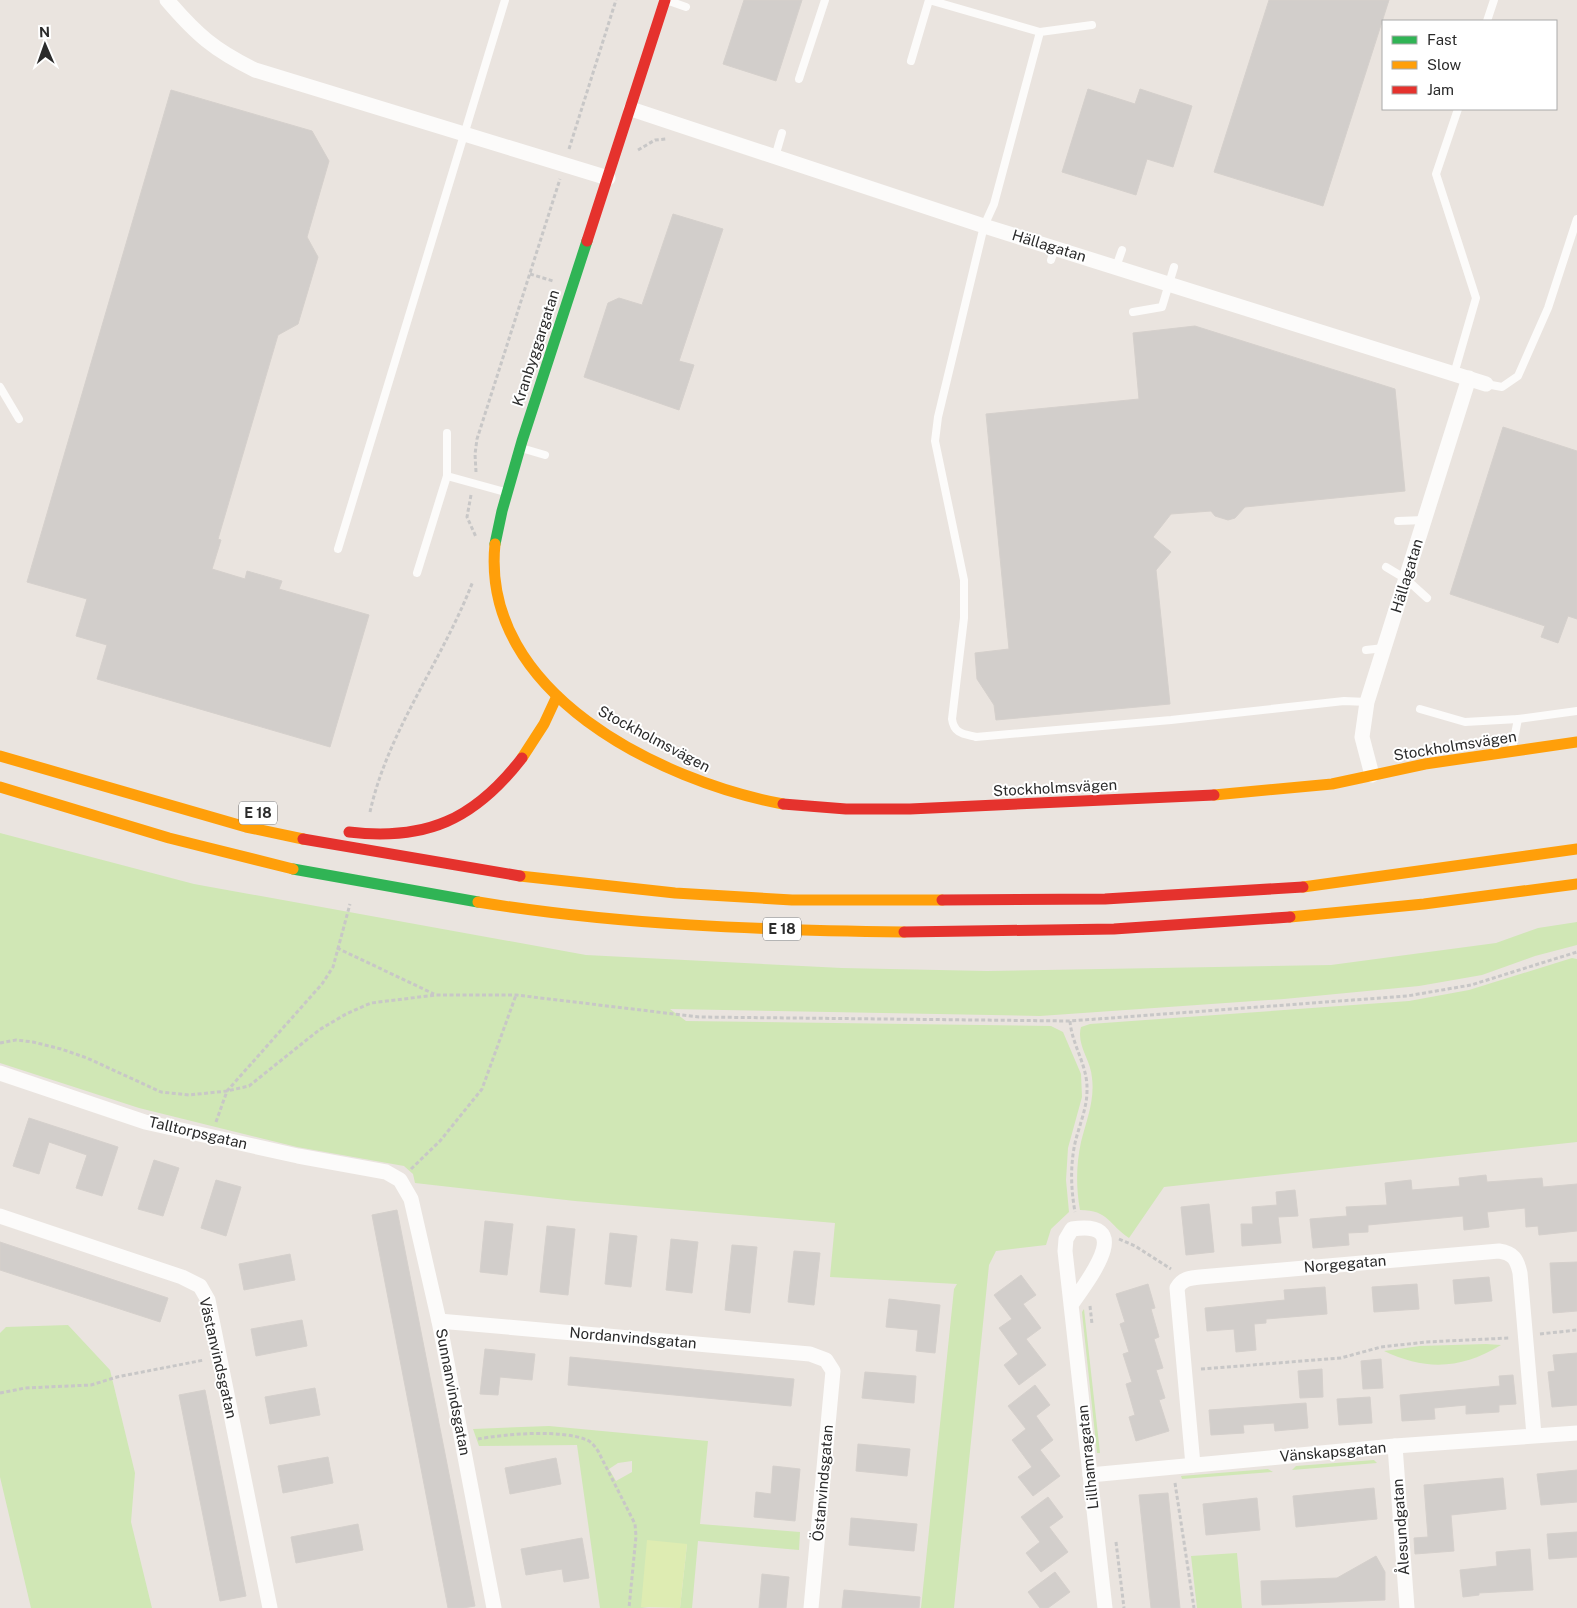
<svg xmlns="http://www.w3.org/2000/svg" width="1577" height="1608" font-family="'Public Sans',sans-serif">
<rect width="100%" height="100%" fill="#eae4df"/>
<!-- green -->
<g fill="#d0e7b5" fill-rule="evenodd">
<polygon points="0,833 194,884 586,955 842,968 987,971 1331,965 1496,943 1538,928 1577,922 1577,945 1535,956 1482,975 1419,986 1284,999 1040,1016 670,1009 686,1021 1051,1026 1063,1032 1081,1074 1082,1097 1068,1148 1066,1180 1069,1212 1051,1229 1046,1245 996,1251 989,1265 954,1608 921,1608 954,1289 957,1284 830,1277 835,1223 575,1201 415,1183 413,1174 404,1166 297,1147 139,1108 0,1063"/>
<path d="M 1572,958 L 1577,959 L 1577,1142 L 1164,1187 L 1129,1238 C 1109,1225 1109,1210 1080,1210 C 1076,1188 1076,1165 1081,1142 C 1086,1122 1095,1100 1092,1078 C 1091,1060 1076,1045 1081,1027 L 1090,1024 L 1409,1001 L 1469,990 Z"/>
<polygon points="1084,1309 1100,1453 1097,1453 1083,1322 1082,1312"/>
<polygon points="68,1325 110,1370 135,1473 131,1522 152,1608 31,1608 0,1477 0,1333 6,1327"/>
<path d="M 1486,1344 L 1501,1345 C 1462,1369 1426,1371 1384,1351 L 1420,1346 Z"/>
<path d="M 549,1426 L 708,1441 L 700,1524 L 800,1532 L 799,1550 L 698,1541 L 692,1608 L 680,1608 L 687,1544 L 641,1607 L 649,1608 L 600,1608 L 577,1445 L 479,1446 L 473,1429 ZM 632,1461 L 632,1472 L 616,1481 L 609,1469 L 618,1463 Z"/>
<polygon points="1374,1460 1377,1463 1292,1470 1296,1466"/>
<polygon points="1268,1469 1273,1472 1182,1479 1181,1476"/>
<polygon points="1237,1553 1242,1608 1197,1608 1191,1556"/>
</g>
<!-- pitch -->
<polygon fill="#deecb2" points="647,1540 687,1544 680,1608 641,1607"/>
<!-- building -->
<g fill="#d2cecb" stroke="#d5d0cc">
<polygon points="744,0 802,0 776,81 723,64"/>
<polygon points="1269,0 1389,0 1323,206 1214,172"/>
<polygon points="1088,89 1135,104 1140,89 1192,106 1173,167 1147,159 1136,195 1062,172"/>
<polygon points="171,90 312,131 329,161 307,237 318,257 298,324 278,335 218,539 221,540 212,569 245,579 247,571 282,581 279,589 369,615 330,747 97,679 107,645 76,636 87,599 27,582"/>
<polygon points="673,214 723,229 679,361 694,365 679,410 584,377 608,303 619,298 642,305"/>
<polygon points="1195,326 1395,389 1405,491 1245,507 1235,518 1228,520 1215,516 1211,511 1171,514 1153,537 1171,552 1156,570 1170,704 996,720 994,705 977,679 975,653 1009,649 986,414 1139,399 1133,333"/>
<polygon points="1503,427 1577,451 1577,619 1568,616 1558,643 1541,637 1545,626 1450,594"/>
<polygon points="29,1118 118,1147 102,1196 76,1188 87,1155 49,1142 39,1174 13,1166"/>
<polygon points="154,1160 179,1168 163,1216 138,1209"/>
<polygon points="1486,1175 1487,1182 1542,1178 1543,1187 1577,1184 1577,1231 1539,1235 1538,1226 1526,1227 1525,1208 1487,1212 1489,1227 1464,1230 1463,1216 1368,1225 1368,1232 1348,1233 1349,1245 1313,1248 1310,1219 1347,1216 1346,1207 1387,1205 1385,1183 1411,1180 1412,1190 1460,1186 1459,1178"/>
<polygon points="216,1180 241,1187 226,1236 201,1228"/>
<polygon points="1295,1190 1298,1216 1278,1217 1281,1243 1242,1246 1241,1224 1253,1224 1252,1207 1277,1205 1276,1192"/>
<polygon points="1209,1204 1214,1252 1186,1255 1181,1207"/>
<polygon points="397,1210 475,1606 463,1608 448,1608 372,1215"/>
<polygon points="485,1221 513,1224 507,1275 480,1272"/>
<polygon points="547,1226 575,1229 568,1295 540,1292"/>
<polygon points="610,1233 637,1236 631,1287 605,1284"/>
<polygon points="671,1239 698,1242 692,1293 666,1290"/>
<polygon points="0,1242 168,1298 160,1322 0,1270"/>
<polygon points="732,1245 757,1247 750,1313 725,1310"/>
<polygon points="794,1251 820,1253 814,1305 788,1302"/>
<polygon points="290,1254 295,1280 244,1290 239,1264"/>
<polygon points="1577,1262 1577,1311 1553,1313 1550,1263"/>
<polygon points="1021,1275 1036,1295 1023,1304 1041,1328 1026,1339 1046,1365 1019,1385 1004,1365 1018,1354 999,1328 1012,1319 994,1295"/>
<polygon points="1489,1277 1492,1301 1455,1304 1453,1280"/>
<polygon points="1148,1284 1155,1308 1151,1309 1159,1337 1154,1339 1163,1368 1156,1370 1165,1398 1159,1400 1169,1431 1136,1441 1129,1417 1135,1415 1126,1384 1132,1382 1123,1354 1129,1352 1120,1324 1125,1322 1116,1294"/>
<polygon points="1417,1284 1419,1309 1374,1312 1372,1287"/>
<polygon points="1325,1287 1327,1314 1266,1319 1266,1323 1254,1324 1256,1350 1236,1352 1234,1329 1207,1331 1205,1308 1285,1300 1284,1290"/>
<polygon points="889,1299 940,1305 935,1353 916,1351 918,1330 886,1327"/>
<polygon points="302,1320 307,1346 256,1356 251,1329"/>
<polygon points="485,1349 535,1354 532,1380 500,1377 498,1395 480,1394"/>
<polygon points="1577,1353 1577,1405 1552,1407 1548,1372 1555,1371 1553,1355"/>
<polygon points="570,1357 794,1379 791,1406 568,1385"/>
<polygon points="1381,1359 1383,1388 1363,1389 1361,1361"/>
<polygon points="1322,1369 1323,1397 1300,1398 1298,1371"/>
<polygon points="865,1372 916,1376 914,1403 862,1398"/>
<polygon points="1513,1375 1516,1404 1499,1405 1499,1412 1466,1414 1466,1405 1434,1408 1435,1419 1402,1421 1400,1395 1500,1386 1499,1376"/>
<polygon points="1035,1385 1050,1405 1036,1416 1053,1440 1040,1450 1060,1476 1033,1496 1018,1477 1032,1467 1012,1440 1026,1429 1008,1406"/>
<polygon points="315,1388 320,1415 270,1424 265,1397"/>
<polygon points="205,1390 246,1596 220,1601 179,1395"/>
<polygon points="1370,1397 1372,1423 1339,1425 1337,1399"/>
<polygon points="1306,1403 1308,1428 1275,1431 1274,1423 1243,1425 1244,1433 1211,1435 1209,1410"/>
<polygon points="858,1444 910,1449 907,1476 856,1471"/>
<polygon points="328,1457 333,1483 283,1493 278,1466"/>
<polygon points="556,1458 561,1484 510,1494 505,1468"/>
<polygon points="773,1466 800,1469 795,1521 754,1517 756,1492 771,1494"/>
<polygon points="1577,1470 1577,1502 1541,1505 1537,1474"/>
<polygon points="1503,1478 1506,1509 1451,1515 1454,1551 1415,1554 1414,1538 1428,1537 1424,1485"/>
<polygon points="1374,1488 1377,1519 1296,1527 1293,1496"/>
<polygon points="1168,1493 1180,1608 1151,1608 1139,1495"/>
<polygon points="1048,1497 1063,1517 1049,1527 1068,1552 1041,1572 1026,1553 1040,1542 1021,1517"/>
<polygon points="1257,1498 1260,1530 1206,1535 1203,1504"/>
<polygon points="851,1518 917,1524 914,1551 849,1545"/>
<polygon points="358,1524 363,1550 296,1563 291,1537"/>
<polygon points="1577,1532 1577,1557 1549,1559 1547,1534"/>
<polygon points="582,1538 589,1578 564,1582 562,1569 526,1575 521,1549"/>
<polygon points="1530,1549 1533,1590 1479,1593 1479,1595 1463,1597 1460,1570 1497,1566 1496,1552"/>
<polygon points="1376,1556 1385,1572 1385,1600 1262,1605 1261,1581 1337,1578"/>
<polygon points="1055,1572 1070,1592 1048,1608 1040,1608 1028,1592"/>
<polygon points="762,1574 789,1577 786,1608 759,1608"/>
<polygon points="844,1590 920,1597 919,1608 842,1608"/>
</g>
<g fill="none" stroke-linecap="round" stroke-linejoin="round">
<!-- path -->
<g stroke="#c8c7c7" stroke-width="3" stroke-dasharray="4 2.5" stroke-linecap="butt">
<polyline points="569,149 616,0"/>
<polyline points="638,150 655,140 666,139"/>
<polyline points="530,274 553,281"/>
<polyline points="476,472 475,454 477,439 560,179"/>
<polyline points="471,495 467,517 476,537"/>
<path d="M 370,812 C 388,730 443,660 473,581"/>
<polyline points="337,948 434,994"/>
<path d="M 1070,1021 C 1072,1046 1088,1065 1087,1091 C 1087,1108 1079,1126 1075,1143 C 1070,1167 1071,1189 1075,1212"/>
<polyline points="0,1043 16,1040 33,1042 61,1049 87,1058 161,1092 189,1095 227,1091 249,1086 319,1030 346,1014 371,1003 436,995 516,995 699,1017 1070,1021 1407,996 1471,985 1577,952"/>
<polyline points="216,1122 227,1091 322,984 333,967 350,904"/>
<polyline points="411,1169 440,1141 482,1089 516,995"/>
<polyline points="1119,1239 1135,1246 1171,1269"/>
<polyline points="1090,1306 1092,1324"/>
<polyline points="1540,1334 1577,1330"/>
<polyline points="1201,1369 1341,1358 1381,1347 1426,1342 1509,1338"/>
<polyline points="0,1393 25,1388 91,1385 117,1377 204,1360"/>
<path d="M 478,1439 C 506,1434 561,1429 587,1440 C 592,1442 595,1447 598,1451 L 635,1524 L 636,1536 L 629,1608"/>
<polyline points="1175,1483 1194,1608"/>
<polyline points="1116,1542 1124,1608"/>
</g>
<!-- lane -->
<g stroke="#fcfbfa" stroke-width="8">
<polyline points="666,0 686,7"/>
<polyline points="1487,21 1494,0"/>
<path d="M 1092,25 L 1040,32 L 994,204 L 984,226 L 938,417 L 935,441 L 964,580 L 964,618 L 952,719 C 954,734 964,734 976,737 L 1171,720 L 1344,701 L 1367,702"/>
<polyline points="911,61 929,0 1040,32"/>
<polyline points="799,79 825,0"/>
<polyline points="775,157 782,133"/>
<polyline points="1051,260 1055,248"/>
<polyline points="1116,267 1122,250"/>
<polyline points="1133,312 1162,307 1174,267"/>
<polyline points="1454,374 1476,298 1436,174 1458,109"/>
<polyline points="1486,384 1502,387 1518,376 1548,308 1577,219"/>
<polyline points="0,387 19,419"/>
<polyline points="521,448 545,455"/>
<polyline points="447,476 505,492"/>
<polyline points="1398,521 1425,520"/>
<polyline points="338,549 505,0"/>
<polyline points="1386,567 1406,579 1427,598"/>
<polyline points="417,573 447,476 447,433"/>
<polyline points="1366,650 1384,648"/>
<polyline points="1420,709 1465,722 1518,719 1577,711"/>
<polyline points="1512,749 1518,719"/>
</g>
<!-- street -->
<g stroke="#fcfbfa" stroke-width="15">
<path d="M 167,0 C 196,34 214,50 255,70 L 608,178"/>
<polyline points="631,109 984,226 1486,384"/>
<polyline points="1372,775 1362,737 1367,702 1469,378"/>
<polyline points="0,1073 145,1122 298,1156 386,1172 400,1180 411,1199 439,1321 494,1608"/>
<polyline points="0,1216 182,1277 200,1286 208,1300 270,1608"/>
<path d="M 1071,1305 C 1085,1284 1138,1219 1072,1229 L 1066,1239 L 1065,1251 L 1105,1608"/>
<polyline points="439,1321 810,1354 826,1360 833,1371 811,1608"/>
<polyline points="1395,1446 1407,1608"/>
<path d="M 1193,1465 L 1177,1288 C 1182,1279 1189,1278 1200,1277 L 1499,1251 C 1513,1253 1517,1259 1520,1273 L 1534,1435"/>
<polyline points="1090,1475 1395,1446 1577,1433"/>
</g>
<!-- fast -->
<g stroke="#30b455" stroke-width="11">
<polyline points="495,544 502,511 522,441 587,241"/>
<polyline points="293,869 478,902"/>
</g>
<!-- slow -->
<g stroke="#ff9f0a" stroke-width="11">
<path d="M 495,544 C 480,693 660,781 783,804"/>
<polyline points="0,756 246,827 303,839"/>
<polyline points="522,758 544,724 557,696"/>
<polyline points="0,787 169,838 293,869"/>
<polyline points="1214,795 1332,784 1425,764 1577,742"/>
<polyline points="520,876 675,893 792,900 942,900"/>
<polyline points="1303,887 1577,849"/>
<path d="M 478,902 C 618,925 762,930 904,932"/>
<polyline points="1290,917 1424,904 1577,884"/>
</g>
<!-- jam -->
<g stroke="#e5322d" stroke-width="11">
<polyline points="587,241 665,0"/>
<polyline points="783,804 846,809 910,809 1214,795"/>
<path d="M 349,832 C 426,841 474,820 522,758"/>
<polyline points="303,839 520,876"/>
<polyline points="942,900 1105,899 1303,887"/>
<polyline points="904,932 1114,929 1290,917"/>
</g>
</g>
<g text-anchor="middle" stroke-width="4" stroke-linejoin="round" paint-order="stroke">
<!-- shield labels -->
<g fill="#fff" stroke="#6b6b6b" stroke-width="1">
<rect x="239" y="801.5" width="38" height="23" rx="4"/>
<rect x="763" y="917.5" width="38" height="23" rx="4"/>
</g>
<g font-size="14" font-weight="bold" fill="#2b2b2b">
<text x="258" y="818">E 18</text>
<text x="782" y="934">E 18</text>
</g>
<!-- street labels -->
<g font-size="15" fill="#2b2b2b" stroke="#fff">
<text transform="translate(1049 246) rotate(17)" y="5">Hällagatan</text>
<text transform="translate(536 348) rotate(-72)" y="5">Kranbyggargatan</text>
<text transform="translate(1407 576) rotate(-73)" y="5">Hällagatan</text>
<text transform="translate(654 739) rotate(28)" y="5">Stockholmsvägen</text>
<text transform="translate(1455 746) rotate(-9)" y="5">Stockholmsvägen</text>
<text transform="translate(1055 788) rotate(-3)" y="5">Stockholmsvägen</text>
<text transform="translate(198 1133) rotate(13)" y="5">Talltorpsgatan</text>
<text transform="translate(1345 1264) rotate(-5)" y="5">Norgegatan</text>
<text transform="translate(633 1338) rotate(5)" y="5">Nordanvindsgatan</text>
<text transform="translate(218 1358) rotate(77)" y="5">Västanvindsgatan</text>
<text transform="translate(453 1392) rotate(79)" y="5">Sunnanvindsgatan</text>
<text transform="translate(1333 1452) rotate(-5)" y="5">Vänskapsgatan</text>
<text transform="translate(1088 1457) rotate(-96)" y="5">Lillhamragatan</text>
<text transform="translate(823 1483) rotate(-85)" y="5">Östanvindsgatan</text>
<text transform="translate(1401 1527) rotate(-94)" y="5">Ålesundgatan</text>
</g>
</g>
<!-- legend -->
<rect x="1382" y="20" width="175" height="90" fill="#ffffff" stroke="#aaaaaa"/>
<rect x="1392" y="36" width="25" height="8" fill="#30b455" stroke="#aaaaaa"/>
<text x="1427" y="45" font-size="15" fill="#2b2b2b">Fast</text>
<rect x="1392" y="61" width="25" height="8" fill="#ff9f0a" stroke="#aaaaaa"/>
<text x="1427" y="70" font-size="15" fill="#2b2b2b">Slow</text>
<rect x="1392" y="86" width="25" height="8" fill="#e5322d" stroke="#aaaaaa"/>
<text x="1427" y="95" font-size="15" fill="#2b2b2b">Jam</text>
<!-- north arrow -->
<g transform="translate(45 45) rotate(358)" stroke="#ffffff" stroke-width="4" paint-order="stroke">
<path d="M0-4L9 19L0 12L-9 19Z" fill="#2b2b2b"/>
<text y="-8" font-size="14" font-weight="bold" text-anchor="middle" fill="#2b2b2b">N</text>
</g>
</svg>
